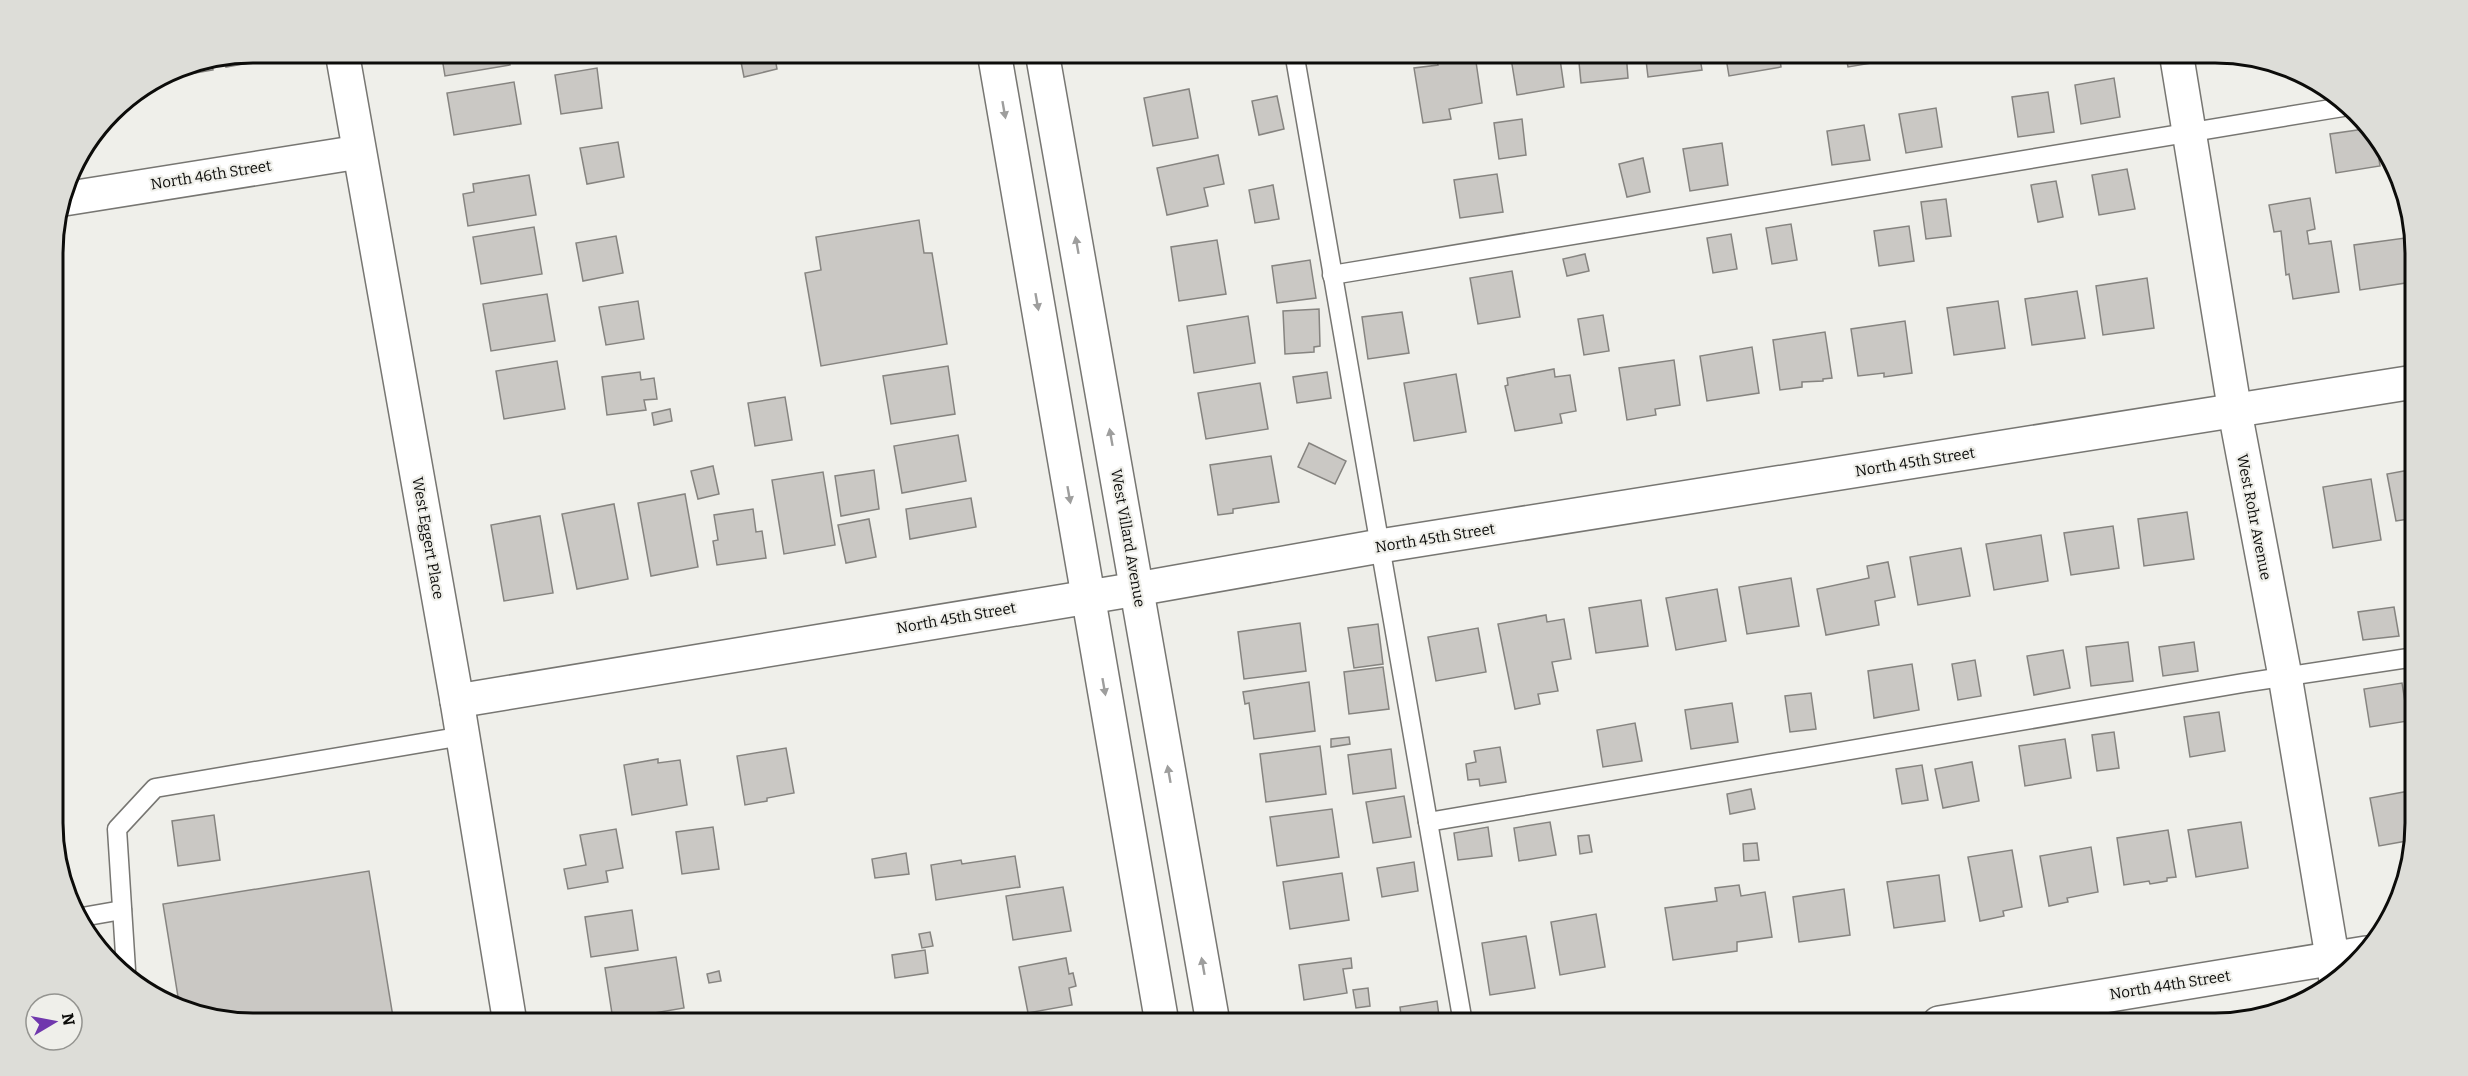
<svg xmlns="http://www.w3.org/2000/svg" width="2468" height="1076" font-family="Bitter,serif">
<rect width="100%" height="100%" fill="#efefea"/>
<!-- building -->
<g fill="#cac8c4" stroke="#868480" stroke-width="1.5">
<polygon points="253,52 270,52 271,59 226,67 225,58"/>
<polygon points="441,52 508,52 510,65 445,76"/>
<polygon points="739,52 774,52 777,69 744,77"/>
<polygon points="1510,52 1559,52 1564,87 1517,95"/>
<polygon points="1578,52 1626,52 1628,78 1581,83"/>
<polygon points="1645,52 1699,52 1702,70 1648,77"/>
<polygon points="1725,52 1779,52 1781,67 1729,76"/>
<polygon points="1845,52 1876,52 1878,62 1848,67"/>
<polygon points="1475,55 1482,103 1449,109 1451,119 1423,123 1414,68 1438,65 1437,61"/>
<polygon points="211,61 213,70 167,78 166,74 177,68"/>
<polygon points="597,68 602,108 561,114 555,75"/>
<polygon points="2114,78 2120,117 2081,124 2075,85"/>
<polygon points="514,82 521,124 454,135 447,93"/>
<polygon points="1189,89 1198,138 1153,146 1144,98"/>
<polygon points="2048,92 2054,132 2018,137 2012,97"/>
<polygon points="1277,96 1284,129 1259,135 1252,101"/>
<polygon points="1936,108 1942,147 1906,153 1899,114"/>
<polygon points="1522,119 1526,155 1499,159 1494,123"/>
<polygon points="1864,125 1870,160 1832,165 1827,131"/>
<polygon points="2371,128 2375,134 2380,166 2336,173 2330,134"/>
<polygon points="618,142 624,177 587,184 580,148"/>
<polygon points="1722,143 1728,185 1690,191 1683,149"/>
<polygon points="1218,155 1224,184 1204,188 1208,206 1167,215 1157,168"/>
<polygon points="1643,158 1650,192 1627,197 1619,164"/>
<polygon points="2127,169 2135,209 2099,215 2092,175"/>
<polygon points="1497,174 1503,212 1460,218 1454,180"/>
<polygon points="529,175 536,215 468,226 463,194 474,192 473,184"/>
<polygon points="2056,181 2063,217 2038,222 2031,185"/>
<polygon points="1273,185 1279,219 1255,223 1249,190"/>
<polygon points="2310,198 2315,229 2307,231 2309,244 2331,241 2339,292 2293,299 2289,274 2286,275 2281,231 2274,232 2269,205"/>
<polygon points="1946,199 1951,236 1926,239 1921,202"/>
<polygon points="919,220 924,253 932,253 947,344 821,366 805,273 821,270 816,237"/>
<polygon points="1791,224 1797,260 1772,264 1766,228"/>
<polygon points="1909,226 1914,261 1879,266 1874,231"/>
<polygon points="534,227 542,274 481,284 473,237"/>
<polygon points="1731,234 1737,269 1713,273 1707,238"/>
<polygon points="616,236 623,273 583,281 576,243"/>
<polygon points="2405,238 2412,282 2360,290 2354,245"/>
<polygon points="1217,240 1226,294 1179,301 1171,247"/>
<polygon points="1585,254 1589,271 1567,276 1563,259"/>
<polygon points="1310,260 1316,298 1277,303 1272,266"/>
<polygon points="1512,271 1520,317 1478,324 1470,278"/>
<polygon points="2147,278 2154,328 2103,335 2096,286"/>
<polygon points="2077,291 2085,338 2032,345 2025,299"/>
<polygon points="547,294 555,341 491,351 483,304"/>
<polygon points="638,301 644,339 606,345 599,307"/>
<polygon points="1998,301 2005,348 1954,355 1947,308"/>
<polygon points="1319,309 1320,346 1314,347 1314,352 1285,354 1283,311"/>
<polygon points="1402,312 1409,353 1368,359 1362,317"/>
<polygon points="1603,315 1609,351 1584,355 1578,319"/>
<polygon points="1248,316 1255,363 1194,373 1187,326"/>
<polygon points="1905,321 1912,373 1884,377 1884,373 1858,376 1851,329"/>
<polygon points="1825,332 1832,378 1823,379 1823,381 1802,382 1802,387 1780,390 1773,340"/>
<polygon points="1752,347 1759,393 1707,401 1700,356"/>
<polygon points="1674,360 1680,405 1655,409 1656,415 1627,420 1619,368"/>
<polygon points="557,361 565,409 504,419 496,371"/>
<polygon points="948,366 955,414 891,424 883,376"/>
<polygon points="1554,369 1555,377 1570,375 1576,411 1560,414 1562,423 1515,431 1505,386 1508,385 1507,378"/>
<polygon points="640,372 641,380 654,378 657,399 644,400 646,410 607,415 602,377"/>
<polygon points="1327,372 1331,398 1297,403 1293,377"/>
<polygon points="1456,374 1466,432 1414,441 1404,383"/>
<polygon points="1260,383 1268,429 1206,439 1198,393"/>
<polygon points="785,397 792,440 755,446 748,403"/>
<polygon points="670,409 672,421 654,425 652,413"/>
<polygon points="958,435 966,481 902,493 894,446"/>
<polygon points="1309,443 1346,461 1335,484 1298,467"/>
<polygon points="1271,456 1279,502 1233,509 1233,513 1218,515 1210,465"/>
<polygon points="713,466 719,494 698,499 691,471"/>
<polygon points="2415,469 2415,518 2396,521 2387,474"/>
<polygon points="874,470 879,509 841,516 835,476"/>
<polygon points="823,472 835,545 784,554 772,480"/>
<polygon points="2371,479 2381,540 2333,548 2323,487"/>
<polygon points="685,494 698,567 651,576 638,503"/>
<polygon points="971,498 976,527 910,539 906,509"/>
<polygon points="614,504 628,579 577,589 562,514"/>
<polygon points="753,509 756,532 762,531 766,558 717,565 713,541 718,540 714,515"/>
<polygon points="2187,512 2194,559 2144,566 2138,519"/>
<polygon points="540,516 553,593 504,601 491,525"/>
<polygon points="869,519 876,557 846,563 838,525"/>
<polygon points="2113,526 2119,568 2071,575 2064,533"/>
<polygon points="2041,535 2048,581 1994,590 1986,544"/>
<polygon points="1961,548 1970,596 1918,605 1910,557"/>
<polygon points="1888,562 1895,597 1875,601 1879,625 1826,635 1817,589 1869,578 1867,566"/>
<polygon points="1791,578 1799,626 1747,634 1739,587"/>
<polygon points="1717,589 1726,641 1676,650 1666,598"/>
<polygon points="1641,600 1648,646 1596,653 1589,608"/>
<polygon points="2394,607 2399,636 2363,640 2358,612"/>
<polygon points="1546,615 1547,622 1564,619 1571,659 1552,662 1558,691 1538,694 1540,704 1515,709 1498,624"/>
<polygon points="1300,623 1306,671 1244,679 1238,632"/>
<polygon points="1378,624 1383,664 1354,668 1348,628"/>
<polygon points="1478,628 1486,672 1436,681 1428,637"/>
<polygon points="2128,642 2133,681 2091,686 2086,647"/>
<polygon points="2194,642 2198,671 2163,676 2159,647"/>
<polygon points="2063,650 2070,688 2034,695 2027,656"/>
<polygon points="1975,660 1981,696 1958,700 1952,664"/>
<polygon points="1912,664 1919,710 1874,718 1868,671"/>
<polygon points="1383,667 1389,709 1349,714 1344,672"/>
<polygon points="1309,682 1315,731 1254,739 1249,703 1245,704 1243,692"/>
<polygon points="2402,683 2408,721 2370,727 2364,689"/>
<polygon points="1811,693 1816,729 1790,732 1785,696"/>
<polygon points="1732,703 1738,742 1691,749 1685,710"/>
<polygon points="2219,712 2225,751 2190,757 2184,717"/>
<polygon points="1635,723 1642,761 1603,767 1597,730"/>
<polygon points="2114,732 2119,768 2097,771 2092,735"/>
<polygon points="1349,737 1350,744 1331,747 1331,739"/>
<polygon points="2065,739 2071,778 2025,786 2019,746"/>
<polygon points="1320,746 1326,794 1266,802 1260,754"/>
<polygon points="1500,747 1506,782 1480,786 1479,779 1468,780 1466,764 1476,762 1474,751"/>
<polygon points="786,748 794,793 767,798 767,801 745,805 737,756"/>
<polygon points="1391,749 1396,788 1353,794 1348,755"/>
<polygon points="658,759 658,763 680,760 687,805 632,815 624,765"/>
<polygon points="1972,762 1979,801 1943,808 1935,769"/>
<polygon points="1922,765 1928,800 1902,804 1896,769"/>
<polygon points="1751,789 1755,809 1730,814 1727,794"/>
<polygon points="2415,790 2415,823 2412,840 2379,846 2370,798"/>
<polygon points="1404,796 1411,837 1373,843 1366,802"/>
<polygon points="1332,809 1339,857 1277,866 1270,817"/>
<polygon points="214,815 220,860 178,866 172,821"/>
<polygon points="1550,822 1556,855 1519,861 1514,828"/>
<polygon points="2241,822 2248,868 2196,877 2188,830"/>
<polygon points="713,827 719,869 682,874 676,832"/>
<polygon points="1488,827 1492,856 1458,860 1454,833"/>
<polygon points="616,829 623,868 606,871 608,882 568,889 564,869 586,865 580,835"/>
<polygon points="2168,830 2176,877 2167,878 2167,881 2150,884 2149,881 2124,885 2117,838"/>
<polygon points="1589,835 1592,852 1580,854 1578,836"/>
<polygon points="1757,843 1759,860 1744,861 1743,844"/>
<polygon points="2091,847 2098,892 2067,898 2068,902 2049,906 2040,856"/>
<polygon points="2012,850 2022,907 2003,911 2004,916 1980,921 1968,857"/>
<polygon points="906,853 909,874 875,878 872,859"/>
<polygon points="1015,856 1020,887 936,900 931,865 961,860 962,864"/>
<polygon points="1414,862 1418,891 1382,897 1377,868"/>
<polygon points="369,871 394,1023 253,1024 180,1009 163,904"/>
<polygon points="1342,873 1349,920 1290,929 1283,882"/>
<polygon points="1939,875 1945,921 1894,928 1887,882"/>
<polygon points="1739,885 1741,896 1765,892 1772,937 1737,942 1737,951 1673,960 1665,908 1717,901 1715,888"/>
<polygon points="1063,887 1071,931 1013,940 1006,896"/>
<polygon points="1844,889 1850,935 1799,942 1793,897"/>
<polygon points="632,910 638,950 591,957 585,917"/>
<polygon points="1596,914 1605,967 1560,975 1551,922"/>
<polygon points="930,932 933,946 922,948 919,934"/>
<polygon points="1526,936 1535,988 1490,995 1482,943"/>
<polygon points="925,950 928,973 895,978 892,955"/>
<polygon points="676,957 684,1008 613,1020 605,968"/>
<polygon points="1066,958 1069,974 1073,973 1076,986 1069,988 1072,1005 1028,1013 1019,967"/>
<polygon points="1351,958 1352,968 1343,969 1347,993 1304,1000 1299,965"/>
<polygon points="719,971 721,981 709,983 707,974"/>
<polygon points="1368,988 1370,1006 1356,1008 1353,990"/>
<polygon points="1437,1001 1440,1023 1402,1023 1400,1007"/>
<polygon points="985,1014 987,1023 952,1023 951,1020"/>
<polygon points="1357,1015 1358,1023 1306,1023"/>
</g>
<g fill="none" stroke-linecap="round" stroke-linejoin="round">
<!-- lane casing -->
<g stroke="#777672" stroke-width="21">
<g id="lane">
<polyline points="1294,52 1463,1023"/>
<polyline points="1332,275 2343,107"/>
<polyline points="1428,822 2243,683 2415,657"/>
<polyline points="82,917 122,910"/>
<polyline points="126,970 117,829 155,788 463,736"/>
</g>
</g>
<!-- street casing -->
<g stroke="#777672" stroke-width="36">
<g id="street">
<polyline points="342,52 457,701 510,1023"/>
<polyline points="2176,52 2235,412 2285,676 2336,980"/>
<polyline points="64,199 359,152"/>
<polyline points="457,701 1137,589 1380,546 2414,382"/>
<polyline points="1939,1023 2366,953"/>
</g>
</g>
<!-- secondary casing -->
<g stroke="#777672" stroke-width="36">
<g id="secondary">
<polyline points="994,52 1162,1023"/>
<polyline points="1042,52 1213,1023"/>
</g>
</g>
<!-- lane -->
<use href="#lane" stroke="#fff" stroke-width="18"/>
<!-- street -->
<use href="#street" stroke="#fff" stroke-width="33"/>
<!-- secondary -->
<use href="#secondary" stroke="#fff" stroke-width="33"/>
</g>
<!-- one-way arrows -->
<defs><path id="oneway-solid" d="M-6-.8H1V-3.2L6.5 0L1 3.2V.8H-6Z" transform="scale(1.5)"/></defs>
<g fill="#9e9e9d">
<use href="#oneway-solid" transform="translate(1004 110) rotate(80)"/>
<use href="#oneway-solid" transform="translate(1077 245) rotate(-100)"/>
<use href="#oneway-solid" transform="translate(1037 302) rotate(80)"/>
<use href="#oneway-solid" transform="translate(1111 437) rotate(-100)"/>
<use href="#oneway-solid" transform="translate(1069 495) rotate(80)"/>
<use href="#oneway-solid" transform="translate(1104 687) rotate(80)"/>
<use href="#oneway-solid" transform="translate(1169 774) rotate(-100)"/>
<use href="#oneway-solid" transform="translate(1203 966) rotate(-100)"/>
</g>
<g text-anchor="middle" stroke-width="4.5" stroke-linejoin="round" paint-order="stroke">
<!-- street labels -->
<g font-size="15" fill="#0c0c0a" stroke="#efefea">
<text transform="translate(211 175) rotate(-9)" y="5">North 46th Street</text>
<text transform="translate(1915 462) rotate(-9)" y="5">North 45th Street</text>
<text transform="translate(2254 517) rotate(79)" y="5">West Rohr Avenue</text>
<text transform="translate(428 538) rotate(80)" y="5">West Eggert Place</text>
<text transform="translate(1128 538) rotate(80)" y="5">West Villard Avenue</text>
<text transform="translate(1435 538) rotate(-9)" y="5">North 45th Street</text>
<text transform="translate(956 618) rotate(-10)" y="5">North 45th Street</text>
<text transform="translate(2170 985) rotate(-9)" y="5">North 44th Street</text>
</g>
</g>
<!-- crop -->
<path d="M0 0H2468V1076H0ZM253 63H2215A190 190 0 0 1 2405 253V823A190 190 0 0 1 2215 1013H253A190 190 0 0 1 63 823V253A190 190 0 0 1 253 63Z" fill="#ddddd8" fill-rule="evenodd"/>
<path fill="none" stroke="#0c0c0a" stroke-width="3" d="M253 63H2215A190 190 0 0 1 2405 253V823A190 190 0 0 1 2215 1013H253A190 190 0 0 1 63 823V253A190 190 0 0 1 253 63Z"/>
<!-- north arrow -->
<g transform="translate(54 1022) rotate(80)"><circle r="28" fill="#efefea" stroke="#949490" stroke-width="1.5"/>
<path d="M0-4.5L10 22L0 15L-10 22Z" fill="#7037ad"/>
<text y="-9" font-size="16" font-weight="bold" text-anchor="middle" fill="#0c0c0a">N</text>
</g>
</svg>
